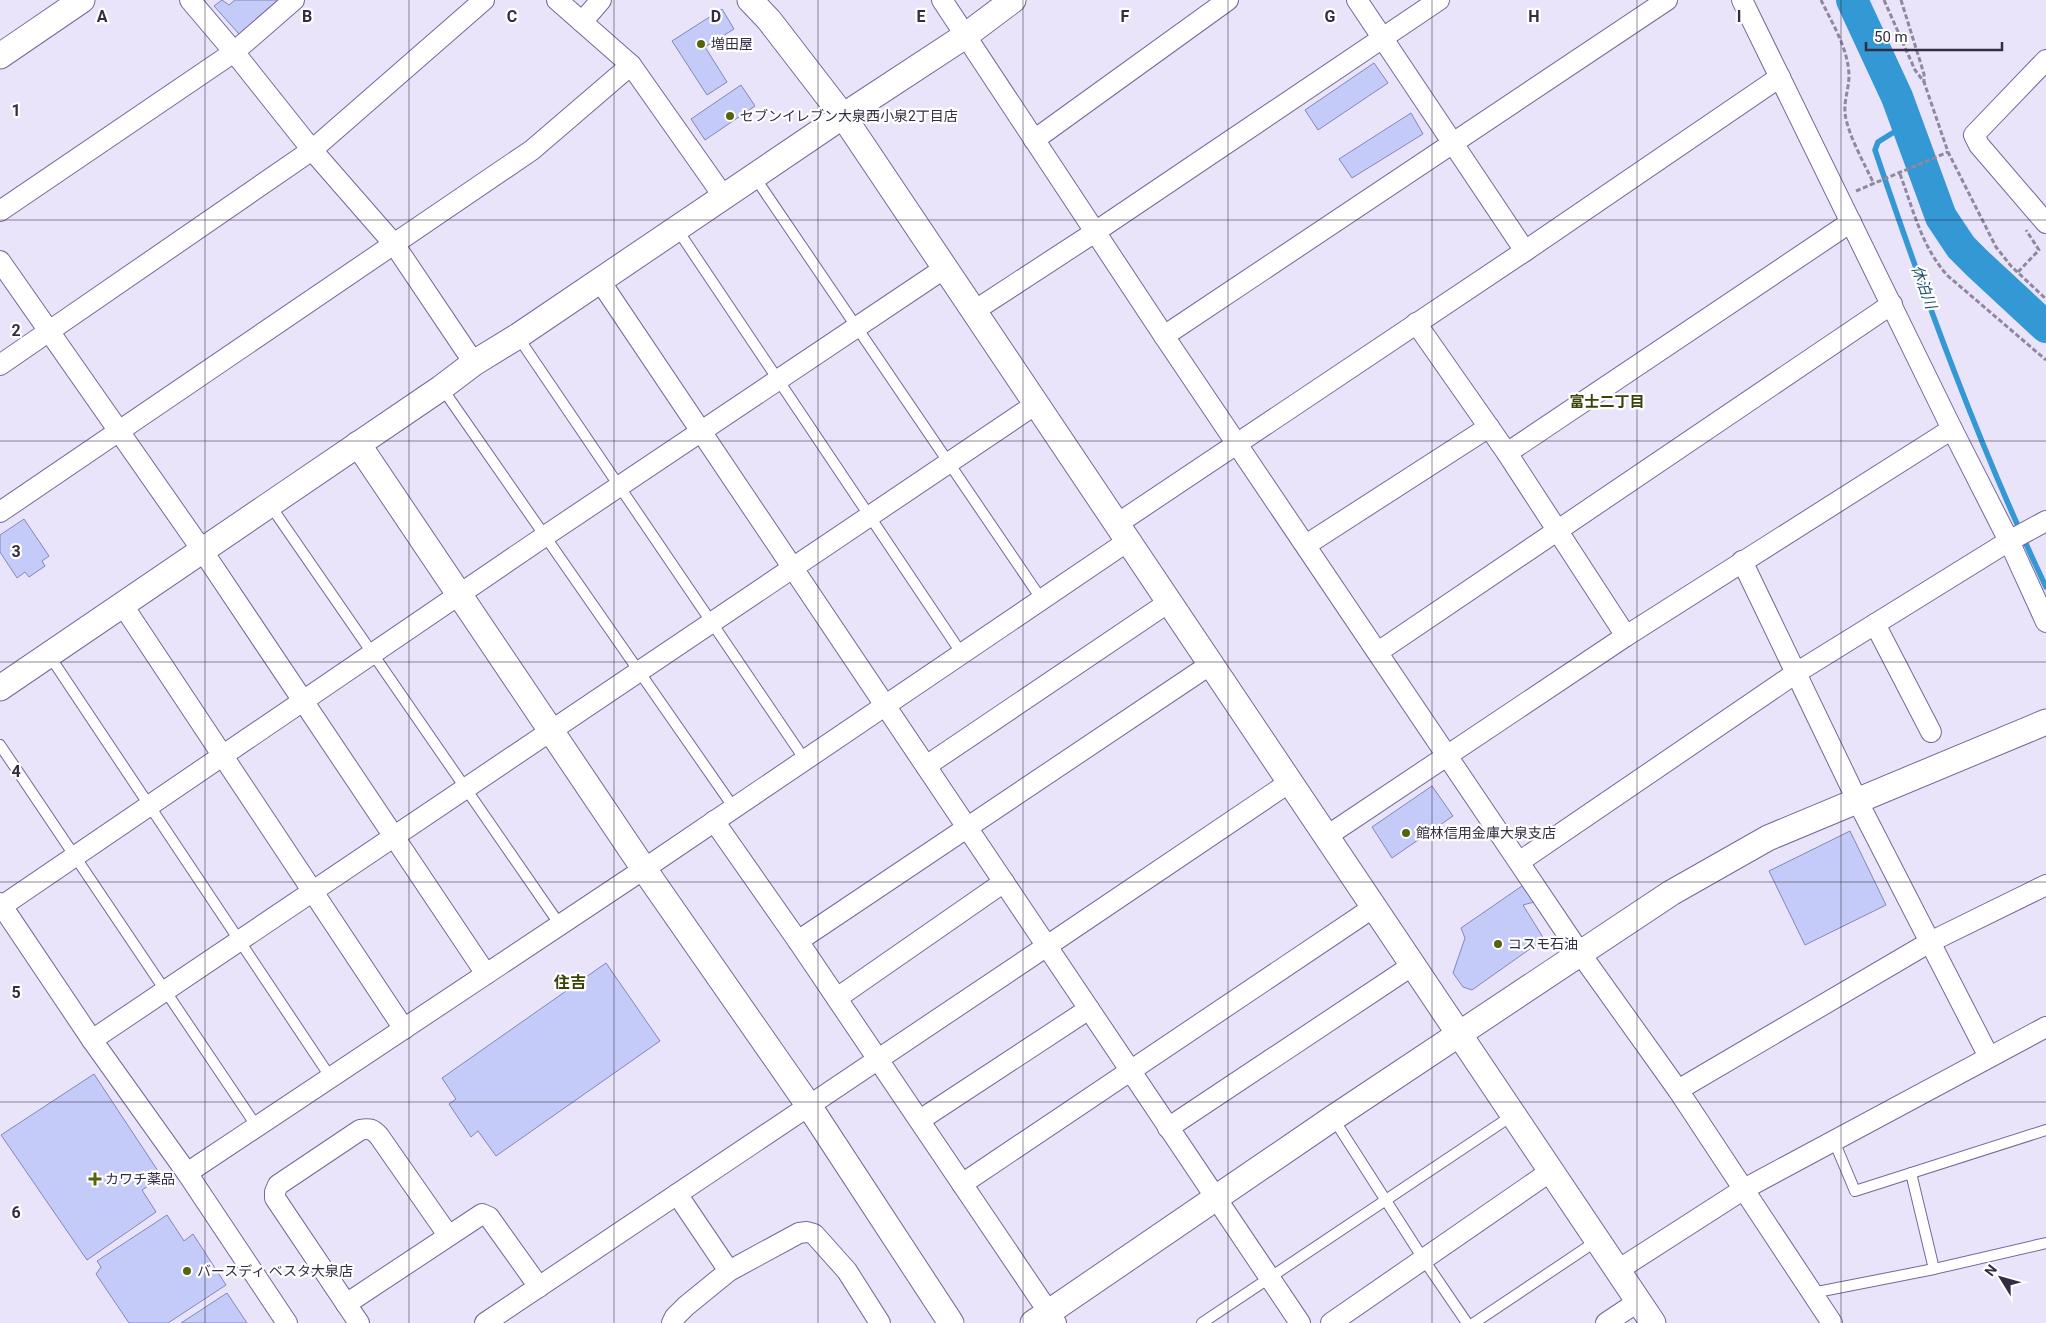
<svg xmlns="http://www.w3.org/2000/svg" width="2046" height="1323" font-family="Roboto,'Noto Sans JP',sans-serif">
<rect width="100%" height="100%" fill="#eae4fb"/>
<g fill="none" stroke-linecap="round" stroke-linejoin="round">
<!-- stream -->
<path stroke="#3398d3" stroke-width="5.5" d="M 1907,124 L 1878,142 L 1875,150 C 1925,298 1979,446 2046,587"/>
<!-- river -->
<polyline stroke="#3398d3" stroke-width="32" points="1852,0 1897,97 1941,217 1961,247 1977,263 2046,327"/>
</g>
<!-- building -->
<g fill="#c5cbf9" stroke="#8186bc">
<polygon points="222,0 229,5 235,0 278,0 239,34 214,6"/>
<polygon points="722,9 734,29 705,47 727,82 707,95 672,41"/>
<polygon points="1374,63 1388,83 1318,130 1305,110"/>
<polygon points="741,85 755,106 705,140 691,119"/>
<polygon points="1411,113 1423,134 1352,178 1339,159"/>
<polygon points="24,519 49,556 42,561 45,566 29,577 25,572 17,578 0,552 0,535"/>
<polygon points="1432,786 1453,816 1392,858 1372,827"/>
<polygon points="1850,831 1886,905 1805,945 1769,871"/>
<polygon points="1522,886 1534,902 1523,905 1544,939 1472,990 1463,987 1453,973 1465,938 1461,928"/>
<polygon points="606,963 660,1041 496,1156 478,1131 471,1137 449,1104 456,1099 442,1078"/>
<polygon points="94,1074 162,1177 142,1190 156,1212 87,1260 1,1135"/>
<polygon points="167,1215 184,1241 193,1234 226,1285 168,1323 129,1323 96,1274 101,1267 97,1261"/>
<polygon points="227,1293 247,1323 181,1323"/>
</g>
<g fill="none" stroke-linecap="round" stroke-linejoin="round">
<!-- service casing -->
<g stroke="#78679a" stroke-width="12">
<g id="service">
<polyline points="754,176 1042,600"/>
<polyline points="677,229 962,654"/>
<polyline points="518,337 805,760"/>
<polyline points="442,388 734,808"/>
<polyline points="270,505 560,925"/>
<polyline points="49,655 331,1078"/>
<polyline points="0,745 257,1127"/>
<polyline points="1333,1118 1424,1260 1467,1323"/>
<polyline points="1834,1141 1855,1191 2046,1130"/>
<polyline points="1911,1173 1934,1269"/>
<polyline points="1812,1293 1934,1269 2046,1243"/>
<polyline points="1202,1323 1513,1115"/>
<polyline points="1474,1323 1598,1240"/>
</g>
</g>
<!-- minor casing -->
<g stroke="#78679a" stroke-width="22">
<g id="minor">
<polyline points="190,0 234,52 312,150 394,244 474,363"/>
<polyline points="557,0 631,65 724,197"/>
<polyline points="942,0 1164,336 1580,953 1678,1090 1832,1323"/>
<polyline points="1357,0 1525,251"/>
<polyline points="1742,0 1952,429 2009,541 2046,622"/>
<polyline points="582,22 601,0"/>
<polyline points="2046,60 1974,135 1979,145 2046,223"/>
<polyline points="1034,140 1228,0"/>
<polyline points="0,211 234,52 294,0"/>
<polyline points="0,261 202,550 486,974"/>
<polyline points="600,281 1300,1323"/>
<polyline points="974,311 1095,232 1439,0"/>
<polyline points="1416,323 1507,453 1626,636"/>
<polyline points="1164,336 1667,0"/>
<polyline points="0,365 312,150 484,0"/>
<polyline points="1507,453 1851,222"/>
<polyline points="0,512 532,150 631,65"/>
<polyline points="1117,524 1525,251 1780,77"/>
<polyline points="1306,545 1489,427"/>
<polyline points="1742,561 1858,802 1989,1057"/>
<polyline points="122,604 404,1029"/>
<polyline points="1875,624 1931,732"/>
<polyline points="1378,652 1892,304"/>
<polyline points="926,766 1169,602"/>
<polyline points="714,821 798,941 1056,1323"/>
<polyline points="1327,836 1626,636 1952,429"/>
<polyline points="1519,862 1796,673 2009,541 2046,521"/>
<polyline points="0,903 92,1040 187,1173 287,1323"/>
<polyline points="2,906 545,536 945,268"/>
<polyline points="798,941 1211,664"/>
<polyline points="837,998 1004,882"/>
<polyline points="92,1040 1036,404"/>
<polyline points="1678,1090 1930,942 2046,885"/>
<polyline points="920,1120 1089,1009"/>
<polyline points="1168,1128 1413,965"/>
<polyline points="187,1173 644,869 1128,541"/>
<polyline points="962,1184 1374,907"/>
<polyline points="677,1194 729,1271"/>
<polyline points="1618,1270 1744,1189 2046,1027"/>
<polyline points="346,1304 482,1214 489,1217 539,1287"/>
<path d="M 359,1323 L 275,1198 L 275,1192 L 278,1185 L 360,1130 C 369,1128 373,1129 379,1136 L 448,1235"/>
<polyline points="485,1323 1047,946 1290,782"/>
<polyline points="672,1323 675,1317 686,1306 729,1271 799,1233 807,1232 814,1234 847,1271 880,1323"/>
<polyline points="1331,1323 1551,1171"/>
<polyline points="1606,1323 1639,1301"/>
</g>
</g>
<!-- tertiary casing -->
<g stroke="#78679a" stroke-width="27">
<g id="tertiary">
<polyline points="750,0 769,20 843,116 1653,1323"/>
<polyline points="0,56 82,0"/>
<polyline points="358,444 644,869 809,1106 951,1323"/>
<polyline points="0,688 441,388 474,363 518,336 843,116 965,36 1013,0"/>
<polyline points="1033,1323 1333,1118 1671,893 1768,838 2046,722"/>
</g>
</g>
<!-- path -->
<g stroke="#8f889f" stroke-width="3" stroke-dasharray="5 2.5" stroke-linecap="butt">
<path d="M 1821,0 C 1832,23 1848,48 1849,75 C 1849,88 1844,100 1845,113 C 1847,133 1865,165 1874,184"/>
<polyline points="1884,0 1915,70 1924,82 1948,152 1996,247 2011,266 2046,299"/>
<polyline points="1901,0 1924,74 1924,82"/>
<path d="M 1900,174 C 1913,209 1922,248 1948,276 L 2046,360"/>
<polyline points="1856,191 1948,152"/>
<polyline points="2018,272 2039,250 2026,230"/>
</g>
<!-- service -->
<use href="#service" stroke="#fff" stroke-width="10"/>
<!-- minor -->
<use href="#minor" stroke="#fff" stroke-width="20"/>
<!-- tertiary -->
<use href="#tertiary" stroke="#fff" stroke-width="25"/>
</g>
<!-- grid -->
<path fill="none" stroke="#332c42" stroke-width="1" stroke-opacity="0.55" d="M 205,0 L 205,1323M 409,0 L 409,1323M 614,0 L 614,1323M 818,0 L 818,1323M 1023,0 L 1023,1323M 1228,0 L 1228,1323M 1432,0 L 1432,1323M 1637,0 L 1637,1323M 1841,0 L 1841,1323M 0,220 L 2046,220M 0,441 L 2046,441M 0,662 L 2046,662M 0,882 L 2046,882M 0,1102 L 2046,1102"/>
<!-- markers -->
<g fill="#56650a" stroke="#fff" stroke-width="2">
<circle cx="701" cy="44" r="5"/>
<circle cx="730" cy="116" r="5"/>
<circle cx="1406" cy="833" r="5"/>
<circle cx="1498" cy="944" r="5"/>
<path d="M92.5 1171.5h5v5h5v5h-5v5h-5v-5h-5v-5h5z"/>
<circle cx="187" cy="1271" r="5"/>
</g>
<g text-anchor="middle" stroke-width="4.5" stroke-linejoin="round" paint-order="stroke">
<!-- poi labels -->
<g font-size="14" fill="#332c42" stroke="#fff" text-anchor="start">
<text x="711" y="49">増田屋</text>
<text x="740" y="121">セブンイレブン大泉西小泉2丁目店</text>
<text x="1416" y="838">館林信用金庫大泉支店</text>
<text x="1508" y="949">コスモ石油</text>
<text x="105" y="1184">カワチ薬品</text>
<text x="197" y="1276">バースディ ベスタ大泉店</text>
</g>
<!-- water labels -->
<g font-size="15" font-style="italic" fill="#1e5271" stroke="#fff">
<text transform="translate(1924 287) rotate(70)" y="5">休泊川</text>
</g>
<!-- neighbourhood labels -->
<g font-size="15" font-weight="bold" fill="#394307" stroke="#fff">
<text x="1607" y="407">富士二丁目</text>
</g>
<!-- quarter labels -->
<g font-size="16" font-weight="bold" fill="#394307" stroke="#fff">
<text x="570" y="988">住吉</text>
</g>
</g>
<g font-size="16" text-anchor="middle" font-weight="bold" fill="#332c42" stroke="#fff" stroke-width="4.5" stroke-linejoin="round" paint-order="stroke">
<text x="102" y="22">A</text>
<text x="307" y="22">B</text>
<text x="512" y="22">C</text>
<text x="716" y="22">D</text>
<text x="921" y="22">E</text>
<text x="1125" y="22">F</text>
<text x="1330" y="22">G</text>
<text x="1534" y="22">H</text>
<text x="1739" y="22">I</text>
<text x="16" y="116">1</text>
<text x="16" y="336">2</text>
<text x="16" y="557">3</text>
<text x="16" y="777">4</text>
<text x="16" y="998">5</text>
<text x="16" y="1218">6</text>
</g>
<!-- north arrow -->
<g transform="translate(2001 1278) rotate(307)" stroke="#ffffff" stroke-width="4" paint-order="stroke">
<path d="M0-4L9 19L0 12L-9 19Z" fill="#332c42"/>
<text y="-8" font-size="14" font-weight="bold" text-anchor="middle" fill="#332c42">N</text>
</g>
<!-- scale -->
<path d="M1866 42v8h136v-8" fill="none" stroke="#332c42" stroke-width="2.5"/>
<text x="1874" y="42" font-size="15" fill="#332c42" stroke="#ffffff" stroke-width="4" paint-order="stroke">50 m</text>
</svg>
